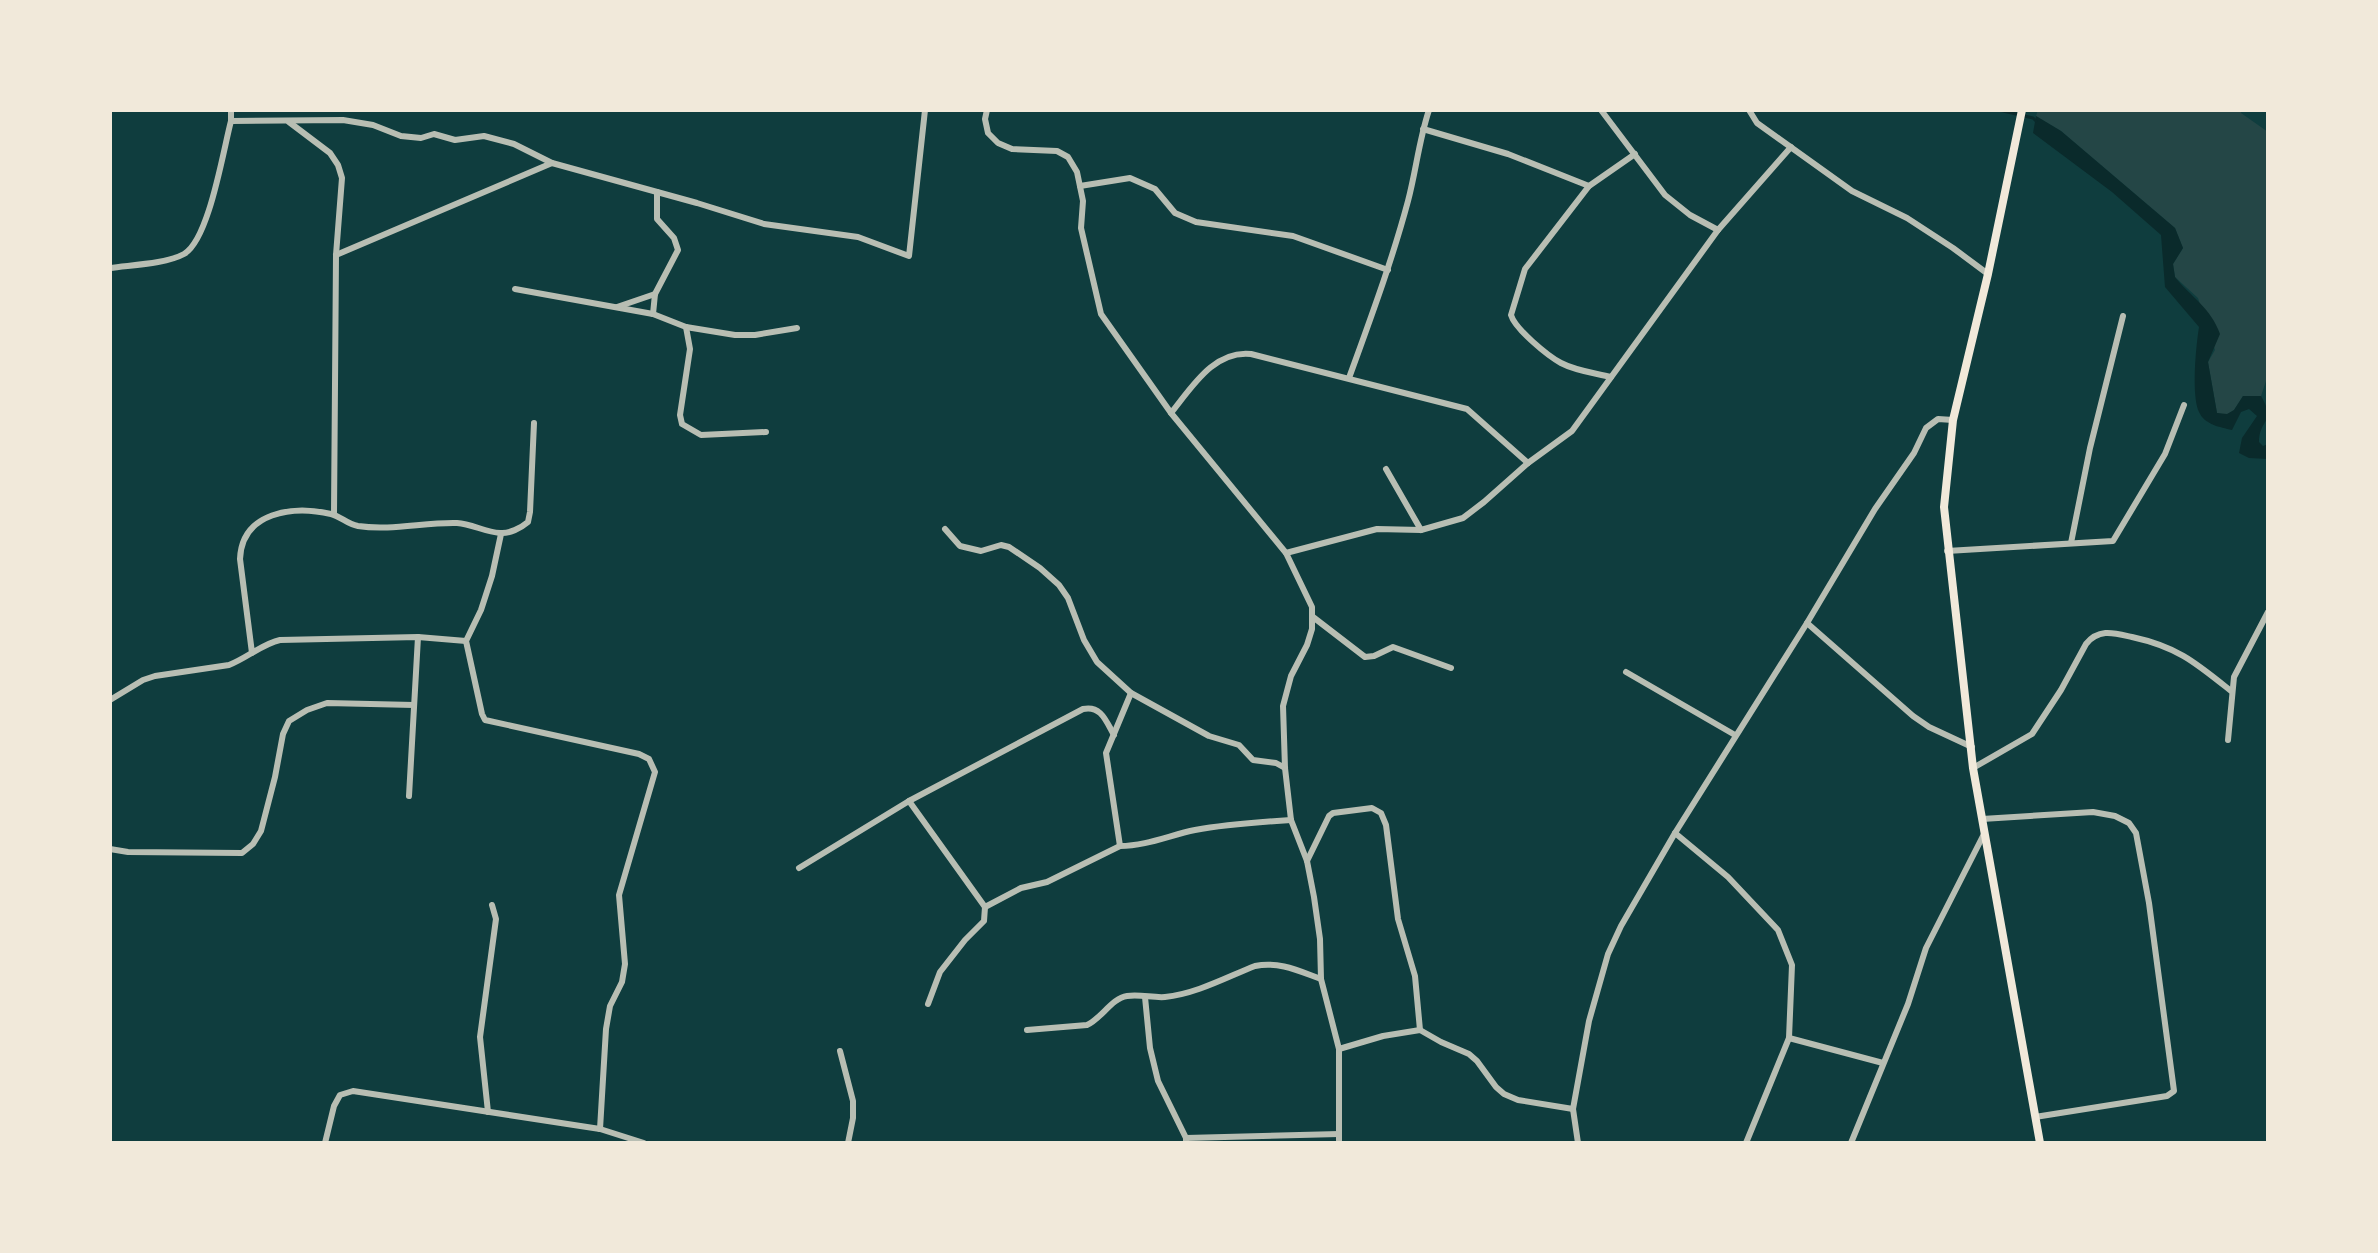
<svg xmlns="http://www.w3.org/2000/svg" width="2378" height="1253" font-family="Overpass,sans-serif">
<rect width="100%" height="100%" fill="#0f3d3e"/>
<!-- green -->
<polygon fill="#244646" points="2038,110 2242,110 2241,113 2268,132 2268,375 2261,396 2243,396 2234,410 2227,415 2217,413 2208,362 2215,350 2198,298 2175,277 2173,264 2183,248 2175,228 2061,131 2036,116"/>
<!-- water -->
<path fill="#0a2a2b" d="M 2036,116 L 2061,131 L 2175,228 L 2183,248 L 2173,264 L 2175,277 C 2191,297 2211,308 2220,334 L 2208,362 L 2217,413 L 2227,414 L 2234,410 L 2243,396 L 2261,396 C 2277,423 2259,419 2259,442 L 2263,446 L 2268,444 L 2268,459 L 2249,458 L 2239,453 L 2242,438 L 2257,416 L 2249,409 L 2241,412 L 2232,430 C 2220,427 2205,425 2199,412 C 2191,395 2196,346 2199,327 L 2165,287 L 2161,235 L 2112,192 L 2033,133 Z"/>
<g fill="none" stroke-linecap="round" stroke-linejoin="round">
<!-- stream -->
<polyline stroke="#0a2a2b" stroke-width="3" points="1999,110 2033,118 2036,121"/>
<!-- minor -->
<g stroke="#b8beb3" stroke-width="6">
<polyline points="987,110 985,119 988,133 998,143 1012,149 1057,151 1068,157 1077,172 1083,201 1081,228 1101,314 1171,413 1286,553 1312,607 1312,629 1307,645 1291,676 1283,706 1285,768 1291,820 1307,861 1314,897 1320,939 1321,979 1339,1049 1339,1143"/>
<polyline points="1601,110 1665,195 1690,215 1718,230"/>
<polyline points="1749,110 1757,123 1852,191 1907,218 1953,248 1988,274"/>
<polyline points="231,121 343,120 373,125 401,136 421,138 434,134 455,140 484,136 514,144 552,163 697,203 764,224 858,237 909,256 925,110"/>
<polyline points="289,122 330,153 338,165 342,178 336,255 334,514"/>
<polyline points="1423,129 1508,154 1589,186"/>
<polyline points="1080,186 1130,178 1155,189 1175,213 1196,222 1293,236 1388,270"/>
<polyline points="336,255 552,163"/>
<path d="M 110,268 C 130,265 166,264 184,254 C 209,240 223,151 231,121 L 231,110"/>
<polyline points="515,289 653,314 686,327 735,335 755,335 797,328"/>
<polyline points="617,307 655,294"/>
<polyline points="653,314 655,294 678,250 674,238 657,219 657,192"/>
<polyline points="686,327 690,349 680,415 682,424 701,435 766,432"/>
<path d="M 1611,377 C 1595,373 1576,371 1561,363 C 1548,356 1515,329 1511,315 L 1525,269 L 1589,186 L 1635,154"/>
<path d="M 1349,378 C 1370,320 1392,261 1408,201 C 1416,171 1419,140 1429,110"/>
<path d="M 1171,413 C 1192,387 1214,350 1251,354 L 1467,409 L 1528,463"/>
<polyline points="1386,469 1421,530"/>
<polyline points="945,529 960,546 981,551 1001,545 1009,547 1040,568 1059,585 1068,598 1084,640 1097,662 1131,693 1209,736 1239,745 1253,760 1276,763 1285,768"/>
<polyline points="501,534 492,576 481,610 466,641 482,714 485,720 639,754 649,759 655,772 619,895 625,964 622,982 610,1006 606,1029 600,1129"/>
<polyline points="2071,543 2090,448 2123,316"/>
<polyline points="1947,551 2113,541 2165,454 2184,405"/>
<polyline points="1286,553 1377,529 1421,530 1463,518 1484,502 1528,463 1572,431 1718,230 1791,147"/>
<polyline points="1313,617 1365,657 1374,656 1393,647 1451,668"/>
<polyline points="1807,623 1913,716 1929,727 1972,747"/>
<path d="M 252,653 L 240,559 C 242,512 293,505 331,514 C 340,516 347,524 358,526 C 391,531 425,522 457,523 C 472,524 485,532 500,533 C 509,534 521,528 528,522 L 530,512 L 534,423"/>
<polyline points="1626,672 1735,735"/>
<path d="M 110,700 L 143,680 L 155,676 L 229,665 C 247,658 262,644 280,640 L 418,637 L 466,641"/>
<polyline points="2228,740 2234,677 2268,612"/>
<path d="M 1973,768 L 2032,734 L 2061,690 L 2086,644 C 2099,628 2114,633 2132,637 C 2178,647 2196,663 2231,691"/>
<polyline points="409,796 418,637"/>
<path d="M 909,801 L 985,907 L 1021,888 L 1047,882 L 1120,846 C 1146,846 1170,835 1195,830 C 1227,824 1259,822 1291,820"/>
<polyline points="1982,819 2093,812 2115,816 2129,823 2136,833 2149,903 2174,1091 2167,1096 2035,1117"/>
<polyline points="1675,833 1728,877 1778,930 1792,965 1789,1038 1746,1143"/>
<polyline points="1120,846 1106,753 1131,693"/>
<polyline points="110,849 128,852 242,853 253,844 261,831 275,777 283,734 289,721 307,710 327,703 414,705"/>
<polyline points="1307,861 1329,816 1333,813 1372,808 1381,813 1386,825 1398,919 1415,976 1420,1030"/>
<path d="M 799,868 L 909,801 L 1083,709 C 1101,705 1106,721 1114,735"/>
<polyline points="1145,997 1150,1048 1158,1081 1186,1138 1186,1143"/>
<polyline points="928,1004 940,972 965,940 984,921 985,907"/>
<path d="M 1027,1030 L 1087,1025 C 1101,1019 1112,998 1127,996 C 1140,994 1153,998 1165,997 C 1196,994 1227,977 1255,966 C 1279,961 1299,971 1321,979"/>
<polyline points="1789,1038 1883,1063"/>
<polyline points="1339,1049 1383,1036 1420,1030 1441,1042 1469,1054 1477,1061 1496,1087 1504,1094 1518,1100 1573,1109"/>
<polyline points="840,1051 853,1101 853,1118 848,1143"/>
<polyline points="488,1112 480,1037 496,919 492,905"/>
<polyline points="1186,1138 1339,1134"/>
<polyline points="325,1143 334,1106 340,1095 353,1091 600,1129 644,1143"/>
<polyline points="1578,1143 1573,1109 1589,1021 1608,954 1621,926 1675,833 1807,623 1875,509 1914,453 1926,428 1938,419 1953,420"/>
<polyline points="1851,1143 1908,1004 1926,948 1984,834"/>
</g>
<!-- secondary -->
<polyline stroke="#f1e9da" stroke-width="8" points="2022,110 1988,274 1953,420 1944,507 1973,768 2040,1143"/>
</g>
<!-- border -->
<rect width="2378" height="1253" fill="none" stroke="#f1e9da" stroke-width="224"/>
</svg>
